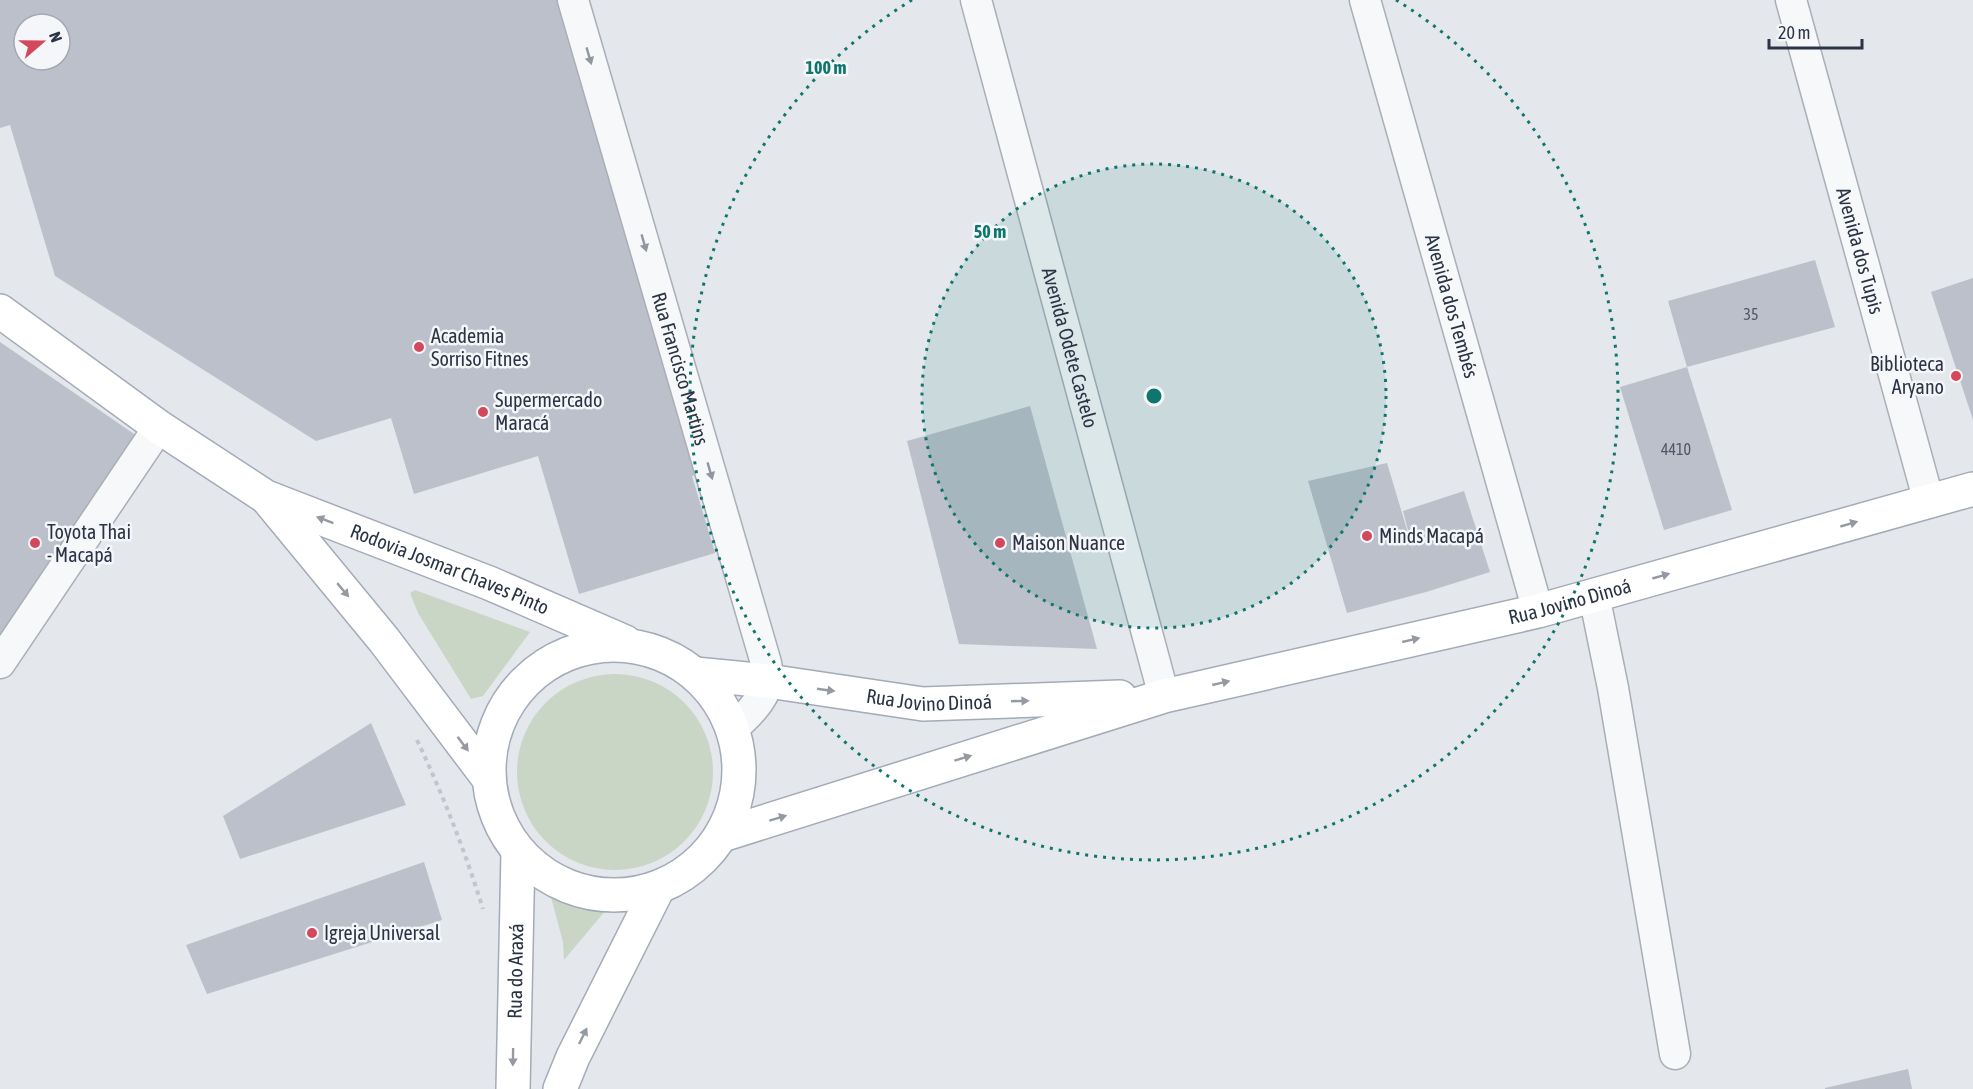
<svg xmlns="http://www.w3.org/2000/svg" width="1973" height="1089" font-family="'Asap Condensed',sans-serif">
<rect width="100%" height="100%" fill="#e4e7ec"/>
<!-- green -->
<g fill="#c9d6c5">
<polygon points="415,590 530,632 483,696 471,699 418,613 410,593"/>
<circle cx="615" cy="772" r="98"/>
<polygon points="551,897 578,908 606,910 564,960 563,942"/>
</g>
<!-- building -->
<g fill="#bbc0ca" fill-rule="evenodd">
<path d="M 0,0 L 565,0 L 707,471 L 692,476 L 715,553 L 579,594 L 538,456 L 414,494 L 391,418 L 316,441 L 55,276 L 10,125 L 0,128 ZM 24,24 L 60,24 L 60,60 L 24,60 Z"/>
<polygon points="1815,260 1835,327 1687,367 1732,510 1664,530 1620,387 1687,367 1668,301"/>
<polygon points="1973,278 1973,420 1931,292"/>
<polygon points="0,342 140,438 0,648"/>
<polygon points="1030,406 1097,649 959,644 907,441"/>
<polygon points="1387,463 1414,553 1403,511 1464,491 1490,572 1426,592 1347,613 1308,481"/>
<polygon points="371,723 406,805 240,859 223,816"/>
<polygon points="424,862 442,920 207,994 186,945"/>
<polygon points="1908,1069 1912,1089 1825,1089 1825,1088"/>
</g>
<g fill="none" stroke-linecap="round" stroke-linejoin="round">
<!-- minor casing -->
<g stroke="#a9aeb7" stroke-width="33">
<g id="minor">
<path id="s1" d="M 573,0 L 766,663 C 767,669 769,677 768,682 C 763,701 746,717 732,729"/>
<path id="s2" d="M 976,0 L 1164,696"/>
<path id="s3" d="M 1365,0 L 1538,611"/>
<path id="s4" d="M 1791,0 L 1929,502"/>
<polyline points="1594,595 1613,688 1675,1054"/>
<polyline points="0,663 159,427"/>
</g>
</g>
<!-- major casing -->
<g stroke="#a3abb8" stroke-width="36">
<g id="major">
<path id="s5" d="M 0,311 L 159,427 L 266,497 L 489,583 L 625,642"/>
<polyline points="267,498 384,640 489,779"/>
<circle cx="614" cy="770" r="125"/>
<path id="s6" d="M 695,674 L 768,681 L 923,704 L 1120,697"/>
<path id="s7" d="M 722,835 L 1164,696 L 1538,611 L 1973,489"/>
<path id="s8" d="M 513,1089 L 518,852"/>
<polyline points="560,1089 573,1057 658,888"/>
</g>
</g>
<!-- path -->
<path stroke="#c2c5cb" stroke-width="4" stroke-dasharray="4.5 4.5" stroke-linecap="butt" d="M 417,740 C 443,795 465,851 483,909"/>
<!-- minor -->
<use href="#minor" stroke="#f7f8fa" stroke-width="30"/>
<!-- major -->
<use href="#major" stroke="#fff" stroke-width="33"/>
</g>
<!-- one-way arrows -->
<defs><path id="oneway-solid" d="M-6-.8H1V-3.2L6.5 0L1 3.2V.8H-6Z" transform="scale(1.5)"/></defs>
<g fill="#9196a0">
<use href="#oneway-solid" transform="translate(589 56) rotate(74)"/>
<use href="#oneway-solid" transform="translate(644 243) rotate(74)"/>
<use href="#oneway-solid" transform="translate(710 471) rotate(74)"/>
</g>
<g fill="#959aa2">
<use href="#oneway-solid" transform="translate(325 520) rotate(-159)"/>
<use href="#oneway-solid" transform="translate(1849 524) rotate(-16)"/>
<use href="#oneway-solid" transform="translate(1661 576) rotate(-16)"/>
<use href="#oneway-solid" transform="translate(343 590) rotate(50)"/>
<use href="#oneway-solid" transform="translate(1411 640) rotate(-13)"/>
<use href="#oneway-solid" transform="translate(1221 683) rotate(-13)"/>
<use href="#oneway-solid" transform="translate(826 690) rotate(8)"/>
<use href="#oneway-solid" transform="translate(1020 701) rotate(-2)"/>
<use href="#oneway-solid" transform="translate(463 744) rotate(53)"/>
<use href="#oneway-solid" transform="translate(963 758) rotate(-17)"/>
<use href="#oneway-solid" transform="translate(778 818) rotate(-17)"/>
<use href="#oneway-solid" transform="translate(583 1036) rotate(-64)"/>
<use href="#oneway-solid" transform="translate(513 1057) rotate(91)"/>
</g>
<!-- distance rings -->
<circle cx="1154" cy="396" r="232" fill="#0f766e" fill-opacity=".12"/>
<g fill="none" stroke="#0f766e" stroke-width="3" stroke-dasharray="3 6">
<circle cx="1154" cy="396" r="232"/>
<path d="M1396 0A464 464 0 1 1 912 0"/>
</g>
<!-- markers -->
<g fill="#d1495b" stroke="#f4f6f9" stroke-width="2">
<circle cx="419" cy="347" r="6"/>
<circle cx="1956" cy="376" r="6"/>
<circle cx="483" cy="412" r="6"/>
<circle cx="1367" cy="536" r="6"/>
<circle cx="35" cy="543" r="6"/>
<circle cx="1000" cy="543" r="6"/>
<circle cx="312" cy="933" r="6"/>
</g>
<g text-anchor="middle" stroke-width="5" stroke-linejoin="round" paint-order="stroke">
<!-- number labels -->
<g font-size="16" fill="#4f5766">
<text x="1751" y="320">35</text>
<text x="1676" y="455">4410</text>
</g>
<!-- street labels -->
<g font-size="20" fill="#2b3445" stroke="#f4f6f9">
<text dy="7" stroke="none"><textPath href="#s4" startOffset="260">Avenida dos Tupis</textPath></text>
<text dy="7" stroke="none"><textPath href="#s3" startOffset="318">Avenida dos Tembés</textPath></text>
<text dy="7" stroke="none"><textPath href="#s2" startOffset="360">Avenida Odete Castelo</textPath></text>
<text dy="7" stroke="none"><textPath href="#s1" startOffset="384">Rua Francisco Martins</textPath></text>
<text dy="7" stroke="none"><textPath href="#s5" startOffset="522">Rodovia Josmar Chaves Pinto</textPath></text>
<text dy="7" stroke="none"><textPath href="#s7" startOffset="880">Rua Jovino Dinoá</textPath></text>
<text dy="7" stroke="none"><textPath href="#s6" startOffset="236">Rua Jovino Dinoá</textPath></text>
<text dy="7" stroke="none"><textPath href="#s8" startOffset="118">Rua do Araxá</textPath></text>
</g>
<!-- poi labels -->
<g font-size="20" fill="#2b3445" stroke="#f4f6f9" text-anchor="start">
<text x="431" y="343">Academia<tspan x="431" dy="23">Sorriso Fitnes</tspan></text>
<text x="1944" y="371" text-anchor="end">Biblioteca<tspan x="1944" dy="23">Aryano</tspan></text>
<text x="495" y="407">Supermercado<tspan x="495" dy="23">Maracá</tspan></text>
<text x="47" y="539">Toyota Thai<tspan x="47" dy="23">- Macapá</tspan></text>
<text x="1379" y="543">Minds Macapá</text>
<text x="1012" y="550">Maison Nuance</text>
<text x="324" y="940">Igreja Universal</text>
</g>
</g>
<circle cx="1154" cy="396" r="9" fill="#0f766e" stroke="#f4f6f9" stroke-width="3"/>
<g font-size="18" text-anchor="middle" font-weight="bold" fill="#0f766e" stroke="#f4f6f9" stroke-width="5" stroke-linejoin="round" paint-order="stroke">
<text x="826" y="74">100 m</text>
<text x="990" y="238">50 m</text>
</g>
<!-- north arrow -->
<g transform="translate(42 42) rotate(70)"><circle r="28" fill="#f4f6f9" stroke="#a4a8b1" stroke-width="1.5"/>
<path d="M0-4.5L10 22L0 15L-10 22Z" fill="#d1495b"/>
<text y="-9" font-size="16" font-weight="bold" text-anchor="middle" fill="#2b3445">N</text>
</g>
<!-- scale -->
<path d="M1769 39v9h93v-9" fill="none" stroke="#2b3445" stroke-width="3"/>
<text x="1778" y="39" font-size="18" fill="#2b3445" stroke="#f4f6f9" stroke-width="4.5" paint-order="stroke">20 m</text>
</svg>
